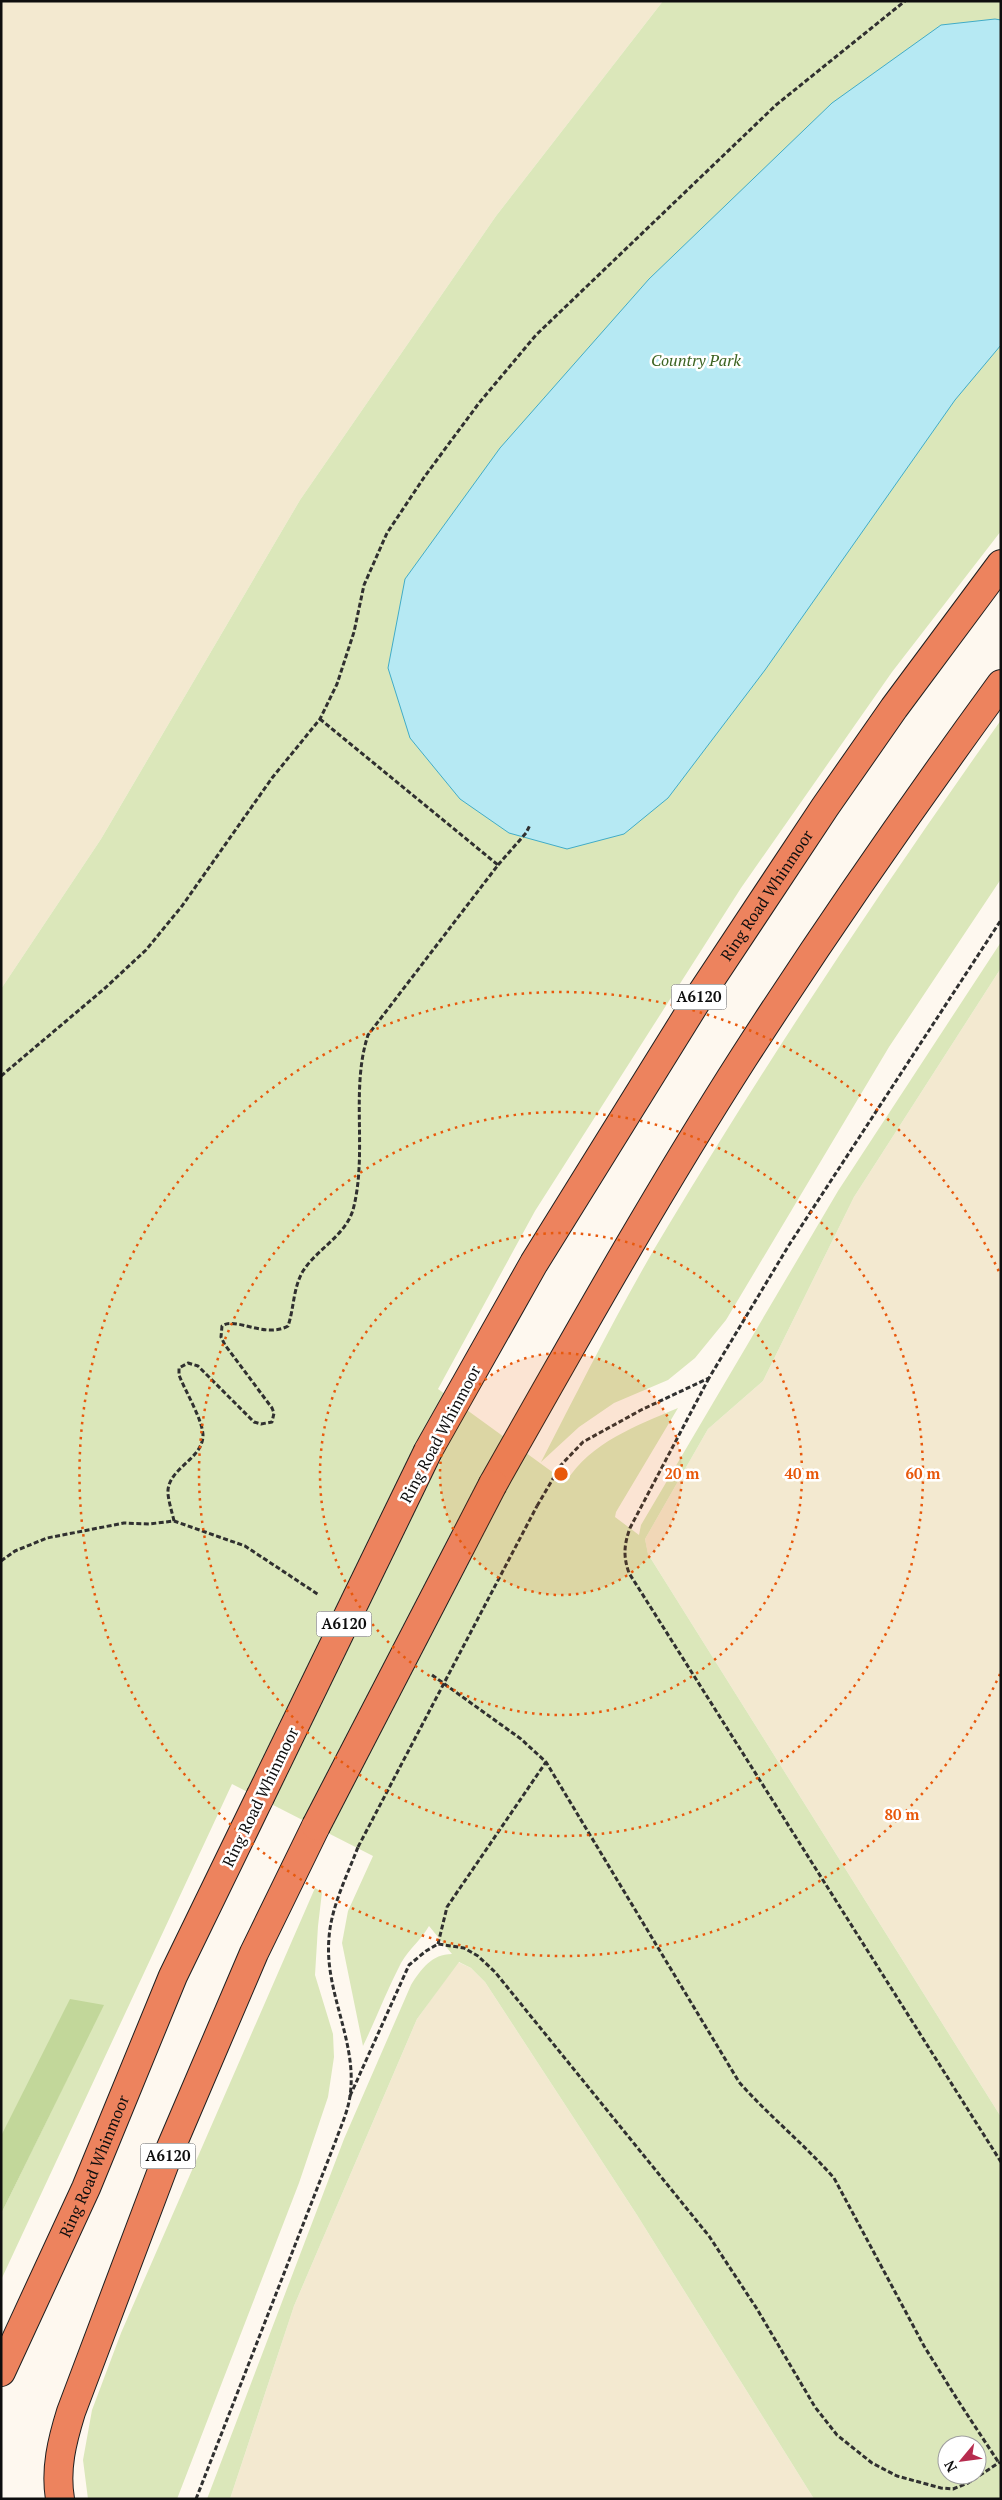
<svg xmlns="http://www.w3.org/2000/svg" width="1002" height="2500" font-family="'PT Serif',serif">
<rect width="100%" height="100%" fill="#fef8ef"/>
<!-- farmland -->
<g fill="#f3e9d0">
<polygon points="1,1 663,1 496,216 300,500 101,839 1,989"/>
<polygon points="1001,968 1001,2117 648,1554 645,1539 708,1429 763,1381 854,1197"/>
<polygon points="458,1962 471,1968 485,1982 637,2215 814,2499 230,2499 294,2306 417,2019"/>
</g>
<!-- green -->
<g fill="#dbe7ba" fill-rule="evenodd">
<path d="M 663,1 L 1001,1 L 1001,531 L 892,672 L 741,888 L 535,1211 L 438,1389 L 566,1482 C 591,1442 636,1426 678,1408 L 616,1512 L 615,1517 L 639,1535 L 641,1525 L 838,1191 L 1001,942 L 1001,968 L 854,1197 L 763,1381 L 708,1429 L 645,1539 L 648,1554 L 1001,2117 L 1001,2499 L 814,2499 L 637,2215 L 485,1982 L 471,1968 L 459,1962 L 417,2019 L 294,2306 L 230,2499 L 207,2499 L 344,2139 L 411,1985 C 421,1969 432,1954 452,1954 L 429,1926 C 421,1940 409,1949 401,1963 C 387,1990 376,2019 363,2046 L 342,1943 L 348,1911 L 373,1856 L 232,1784 L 1,2280 L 1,2214 L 69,2075 L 1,2195 L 1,989 L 101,839 L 300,500 L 496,216 ZM 947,2445 L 977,2445 L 977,2475 L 947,2475 Z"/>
<path d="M 1001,720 L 1001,879 L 889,1047 L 726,1320 L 695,1358 L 668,1380 L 614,1403 L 579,1427 L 541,1462 C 582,1383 622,1302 668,1226 C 772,1053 884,885 1001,720 Z"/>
<polygon points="315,1888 322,1892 318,1926 315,1975 333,2034 334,2057 328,2097 299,2183 177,2499 88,2499 83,2460 92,2410 121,2333"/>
</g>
<!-- forest -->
<polygon fill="#c2d79a" points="70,1999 104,2005 1,2214 1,2136"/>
<!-- water -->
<polygon fill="#b6e9f3" stroke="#41acc7" points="995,19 1001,20 1001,345 955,400 765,670 668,798 624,834 567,849 509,833 460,799 410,738 388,668 405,579 500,448 649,279 832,103 941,25"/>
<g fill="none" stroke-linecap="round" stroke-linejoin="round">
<!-- highway casing -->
<g stroke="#1f1f1f" stroke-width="30">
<g id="highway">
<path id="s1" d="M 428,1451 L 534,1263 L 701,994 L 825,807 L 894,708 L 1001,564"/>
<path d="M 493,1484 C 574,1341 655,1196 744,1057 C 826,930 912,806 1001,684"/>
<path id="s2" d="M 1,2372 L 86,2188 L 173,1976 L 260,1797"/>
<path d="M 60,2499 C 55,2469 62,2441 71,2412 L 169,2152 L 254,1953 L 316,1826"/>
</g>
</g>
<!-- path -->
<g stroke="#303030" stroke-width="3" stroke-dasharray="5 2.5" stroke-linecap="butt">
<polyline points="498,865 526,833 530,825"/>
<polyline points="1,1076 104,989 146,950 182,906 272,778 320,719 337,684 354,632 364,585 387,533 425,476 479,403 536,335 776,105 905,1"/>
<path d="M 709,1378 L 630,1528 C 624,1545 623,1556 629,1573 L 1001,2162"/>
<polyline points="537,1506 561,1465 583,1442 641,1410 709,1378 789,1245 1001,920"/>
<path d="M 174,1521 C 172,1512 169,1503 168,1494 C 166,1469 202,1460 203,1436 C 203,1420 185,1391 179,1375 L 179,1368 L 188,1363 L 198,1366 L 254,1422 L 261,1424 L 272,1422 L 274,1413 L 272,1408 L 225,1345 L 221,1337 L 222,1326 C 235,1316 265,1339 288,1326 C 294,1309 293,1288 303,1271 C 317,1249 345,1236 353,1210 C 368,1153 350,1090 368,1035 L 498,865 L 320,719"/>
<polyline points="1,1561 15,1551 47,1538 124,1523 149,1524 174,1521 245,1546 319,1595"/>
<path d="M 432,1675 L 521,1739 L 546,1762 L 739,2082 C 769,2116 804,2144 834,2178 L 924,2346 L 957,2399 L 999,2463"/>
<polyline points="438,1944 447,1907 546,1762"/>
<polyline points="350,2096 409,1965 426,1951 438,1944 464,1948 478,1956 495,1972 709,2236 757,2309 815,2407 837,2435 872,2463 897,2476 941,2488 953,2489 968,2483 1000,2462"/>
<path d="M 196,2499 L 336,2140 C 341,2126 348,2111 350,2096 C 358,2042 324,1992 329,1938 C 331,1907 347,1876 358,1847"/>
</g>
<!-- highway -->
<use href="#highway" stroke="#ed835e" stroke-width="28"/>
<!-- highway-bridge casing -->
<g stroke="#1f1f1f" stroke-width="30" stroke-linecap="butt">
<g id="highway-bridge">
<polyline points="260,1797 428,1451"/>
<polyline points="316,1826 493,1484"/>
</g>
</g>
<!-- path-bridge -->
<polyline stroke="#303030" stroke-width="3" stroke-dasharray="5 2.5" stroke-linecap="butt" points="358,1847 537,1506"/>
<!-- highway-bridge -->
<use href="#highway-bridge" stroke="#ed835e" stroke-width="28"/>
</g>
<!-- distance rings -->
<circle cx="561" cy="1474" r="121" fill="#e8590c" fill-opacity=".12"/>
<g fill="none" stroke="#e8590c" stroke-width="2.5" stroke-dasharray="2.5 5">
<circle cx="561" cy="1474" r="121"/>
<circle cx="561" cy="1474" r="241"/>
<circle cx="561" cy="1474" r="362"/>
<path d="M1000 1674A482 482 0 1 1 1000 1274"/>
</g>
<g text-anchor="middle" stroke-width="5" stroke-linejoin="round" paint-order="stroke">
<!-- shield labels -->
<g fill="#fff" stroke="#565656" stroke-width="1">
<rect x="671.5" y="984.5" width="55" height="25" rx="4"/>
<rect x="316.5" y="1611.5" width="55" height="25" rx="4"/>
<rect x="140.5" y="2143.5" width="55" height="25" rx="4"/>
</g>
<g font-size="15" font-weight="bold" fill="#0e0e0e">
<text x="699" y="1002">A6120</text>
<text x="344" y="1629">A6120</text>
<text x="168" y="2161">A6120</text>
</g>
<!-- park labels -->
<g font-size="16" font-style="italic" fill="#3c6321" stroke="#fff">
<text x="696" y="366">Country Park</text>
</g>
<!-- street labels -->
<g font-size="16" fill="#0e0e0e" stroke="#fff">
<text dy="6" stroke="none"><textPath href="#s1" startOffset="651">Ring Road Whinmoor</textPath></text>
<text transform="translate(440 1434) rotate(-62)" y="6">Ring Road Whinmoor</text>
<text transform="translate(260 1797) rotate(-64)" y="6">Ring Road Whinmoor</text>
<text dy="6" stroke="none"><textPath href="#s2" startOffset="226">Ring Road Whinmoor</textPath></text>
</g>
</g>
<circle cx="561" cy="1474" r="8" fill="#e8590c" stroke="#fff" stroke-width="2.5"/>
<g font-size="15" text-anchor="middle" font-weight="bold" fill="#e8590c" stroke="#fff" stroke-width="5" stroke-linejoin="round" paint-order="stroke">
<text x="682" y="1479">20 m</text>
<text x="802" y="1479">40 m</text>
<text x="923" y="1479">60 m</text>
<text x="902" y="1820">80 m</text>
</g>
<!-- border -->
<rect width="1002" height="2500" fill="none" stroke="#0e0e0e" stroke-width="5"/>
<!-- north arrow -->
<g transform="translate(962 2460) rotate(241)"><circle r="24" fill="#ffffff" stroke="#9f9f9f"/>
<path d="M0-4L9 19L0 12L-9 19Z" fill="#b72c4f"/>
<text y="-8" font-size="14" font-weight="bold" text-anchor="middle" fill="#0e0e0e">N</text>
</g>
</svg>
